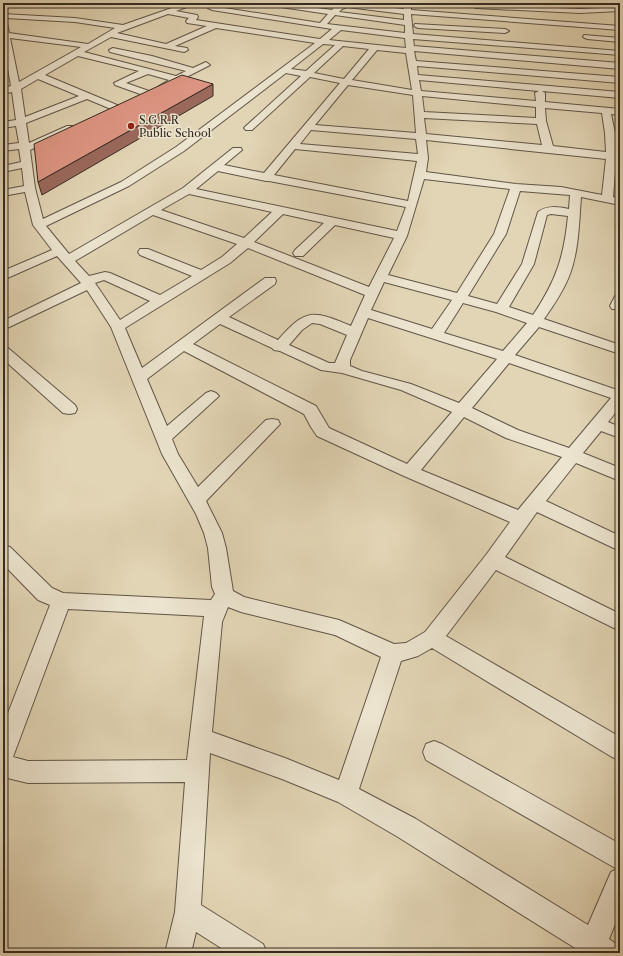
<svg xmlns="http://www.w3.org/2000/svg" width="623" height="956" font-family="'Libre Caslon Text',serif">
<rect width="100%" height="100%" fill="#e2d5b5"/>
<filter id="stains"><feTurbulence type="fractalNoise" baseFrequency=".005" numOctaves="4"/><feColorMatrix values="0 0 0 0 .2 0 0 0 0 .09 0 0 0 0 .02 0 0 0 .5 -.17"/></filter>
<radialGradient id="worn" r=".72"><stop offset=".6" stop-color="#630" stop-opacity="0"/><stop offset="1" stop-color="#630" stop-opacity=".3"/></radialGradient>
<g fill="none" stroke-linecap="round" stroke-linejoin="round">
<!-- street casing -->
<g stroke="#605647" stroke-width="2">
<g id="street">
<path d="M 186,3 L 197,3 L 176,11 L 197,15 L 198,17 L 196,20 L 320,39 L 332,29 L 212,10 L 208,8 L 212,6 L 320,23 L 328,14 L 281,7 L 277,5 L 282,3 L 332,10 L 336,5 L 346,3 L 404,9 L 403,3 L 411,3 L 411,10 L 620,26 L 620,30 L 411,14 L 413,34 L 620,51 L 620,55 L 413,39 L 414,46 L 620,63 L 620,69 L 414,51 L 416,61 L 620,77 L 620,83 L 417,66 L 418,75 L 620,92 L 620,98 L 542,91 L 545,93 L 545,102 L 620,109 L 620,115 L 611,114 L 615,133 L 616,154 L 620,154 L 620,160 L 616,160 L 613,197 L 620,199 L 620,205 L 581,197 C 579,223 579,249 570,274 C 564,290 554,305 544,319 L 620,345 L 620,354 L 539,327 L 515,355 L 620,391 L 620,407 L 608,422 L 620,427 L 620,438 L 601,431 L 583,453 L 620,468 L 620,481 L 576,463 L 546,501 L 620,536 L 620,551 L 537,512 L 505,557 L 620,614 L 620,631 L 496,570 L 446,636 L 620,737 L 620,760 L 612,757 L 432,648 L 418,656 L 401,661 L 359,789 L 416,819 L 588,925 L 611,872 L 617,869 L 426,760 L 423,752 L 426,744 L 434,741 L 442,744 L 620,844 L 620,912 L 609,939 L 616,944 L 620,953 L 583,953 L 398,837 L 338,802 L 282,779 L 210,753 L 201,905 L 263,944 L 267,953 L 229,953 L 196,932 L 191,953 L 165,953 L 175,912 L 185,782 L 28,783 L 3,777 L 3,726 L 50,605 L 38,600 L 3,564 L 3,545 L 10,547 L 52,588 L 63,593 L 211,600 L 215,594 L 212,587 L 208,548 L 204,533 L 196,514 L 162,454 L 111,327 L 87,290 L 3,330 L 3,321 L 81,283 L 57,256 L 3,280 L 3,271 L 52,250 L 33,225 L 25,192 L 3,196 L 3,190 L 24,186 L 22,168 L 3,172 L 3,166 L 21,162 L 19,149 L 3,151 L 3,145 L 19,143 L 16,126 L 3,128 L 3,122 L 16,120 L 12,92 L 3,94 L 3,88 L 11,86 L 3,41 L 3,14 L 75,18 L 123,25 ZM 347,7 L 404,14 L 404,20 L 339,12 L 342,9 ZM 168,14 L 189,18 L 186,21 L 187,23 L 207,26 L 166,44 L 117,33 ZM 335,15 L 405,25 L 405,33 L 327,24 ZM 6,18 L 75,22 L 115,28 L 88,44 L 9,33 ZM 216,28 L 315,43 L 176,147 L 121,182 L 43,219 L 35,188 L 30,150 L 73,130 L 75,128 L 73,126 L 67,126 L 29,143 L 26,123 L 87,99 L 111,109 L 114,110 L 119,107 L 117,105 L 45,75 L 78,56 L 139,71 L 114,83 L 115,85 L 143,95 L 149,95 L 151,93 L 149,91 L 126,83 L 148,74 L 169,80 L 159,86 L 163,89 L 210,65 L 206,62 L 193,68 L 152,56 L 113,48 L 109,50 L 110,52 L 186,71 L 176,76 L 84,52 L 111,37 L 184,52 L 188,50 L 187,48 L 175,46 ZM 341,30 L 405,38 L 406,48 L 329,40 ZM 10,38 L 81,47 L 19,82 ZM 323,44 L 335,45 L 306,71 L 291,69 ZM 343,46 L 369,49 L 344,79 L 314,73 ZM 377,50 L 406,53 L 412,90 L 352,80 ZM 286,73 L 301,76 L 246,126 L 244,128 L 246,130 L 252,130 L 310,77 L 340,83 L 264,173 L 224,165 L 242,150 L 241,148 L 233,148 L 183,188 L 69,254 L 46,226 L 129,186 L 184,151 ZM 38,79 L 79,96 L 25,117 L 21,89 ZM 419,80 L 539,91 L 535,93 L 536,101 L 421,91 ZM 348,85 L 413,95 L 416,133 L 315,125 ZM 422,96 L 536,107 L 536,118 L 424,112 ZM 545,108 L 602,113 L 605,133 L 606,152 L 553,146 L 546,121 ZM 424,118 L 537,124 L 542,145 L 426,134 ZM 311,130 L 416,139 L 418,154 L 300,144 ZM 426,140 L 606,159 L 602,195 L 561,187 L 516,184 L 426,172 L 428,158 ZM 295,149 L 417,161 L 408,201 L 274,175 ZM 218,171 L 266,181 L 269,181 L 406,207 L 397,231 L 196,189 ZM 424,179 L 510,189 L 494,234 L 457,293 L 388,275 L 407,236 ZM 520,191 L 570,195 L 569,209 C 558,207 547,205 538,212 L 522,264 L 497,304 L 468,296 L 506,234 ZM 189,194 L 272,212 L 244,238 L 161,210 ZM 283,214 L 324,223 L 295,250 L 293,253 L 295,256 L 303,256 L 335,225 L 394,238 L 369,287 L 254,242 ZM 551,214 L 568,216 C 564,257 556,281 533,315 L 509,307 L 534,264 L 547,215 ZM 153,215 L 237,244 L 222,257 L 201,270 L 148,249 L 140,249 L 138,252 L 140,255 L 192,276 L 160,295 L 110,273 L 105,272 L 89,276 L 75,261 ZM 248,248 L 365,295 L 351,326 C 313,310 306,308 278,340 L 229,317 L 275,284 L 276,281 L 275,278 L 265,278 L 142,368 L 125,328 L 230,263 ZM 104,280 L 150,301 L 120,320 L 95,283 ZM 384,282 L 452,300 L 432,329 L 371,310 ZM 463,303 L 496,312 L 527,323 L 503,351 L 444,333 ZM 368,318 L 497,359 L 459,403 L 411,384 L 362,371 L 350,366 L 350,360 ZM 312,323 L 320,324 L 347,335 L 335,363 L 329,363 L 289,345 L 302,330 ZM 220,324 L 272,348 L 274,350 L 280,351 L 321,370 L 342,373 L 401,390 L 452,412 L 407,464 L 329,428 L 316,406 L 193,344 ZM 184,351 L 304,414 L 311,427 L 317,436 L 404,476 L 510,522 L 486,555 L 425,632 L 406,643 L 394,644 L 339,620 L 244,597 L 233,591 L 226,548 L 222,533 L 206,501 L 280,424 L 278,420 L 272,419 L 266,420 L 198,487 L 178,454 L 172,439 L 219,396 L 216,393 L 211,391 L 206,393 L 167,426 L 147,379 ZM 509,363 L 611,398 L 569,448 L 518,430 L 472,408 ZM 464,417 L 506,438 L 562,457 L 518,510 L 421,470 ZM 228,607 L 241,612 L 335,635 L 381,657 L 339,780 L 285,758 L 212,732 L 222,622 ZM 68,609 L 204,616 L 187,760 L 28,761 L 13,757 Z"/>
<polygon points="473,4 580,9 620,7 620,11 580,13 476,8 472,6"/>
<polygon points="415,24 505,29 509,31 505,33 418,28 414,26"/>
<polygon points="584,35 620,38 620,42 587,39 583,37"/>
<polygon points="620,295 620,309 612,309 610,306 615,296"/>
<polygon points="3,347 8,348 75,405 77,409 75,413 69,414 63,413 3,359"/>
</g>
</g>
<!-- street -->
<use href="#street" fill="#ece4cf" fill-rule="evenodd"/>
</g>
<!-- shaded-wall -->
<polygon fill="#9b695c" stroke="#352b22" points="213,84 213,96 42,195 38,182"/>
<!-- building -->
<polygon fill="#de9684" stroke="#352b22" points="182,75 213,84 38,182 34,144"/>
<!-- markers -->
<circle fill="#8f2418" stroke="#ece4cf" stroke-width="1.5" cx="131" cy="126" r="4"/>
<g text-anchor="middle" stroke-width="3" stroke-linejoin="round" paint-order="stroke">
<!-- far-poi labels -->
<g font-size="11" fill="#352b22" stroke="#ece4cf" text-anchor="start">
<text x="139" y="124">S.G.R.R<tspan x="139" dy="13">Public School</tspan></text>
</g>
</g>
<!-- margin -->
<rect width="623" height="956" fill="none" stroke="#e2d5b5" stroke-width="16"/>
<rect x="4" y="4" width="615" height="948" fill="none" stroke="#352b22" stroke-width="2"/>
<rect x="8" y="8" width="607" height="940" fill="none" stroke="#352b22"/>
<rect width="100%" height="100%" filter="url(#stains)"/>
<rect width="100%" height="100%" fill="url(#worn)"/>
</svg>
